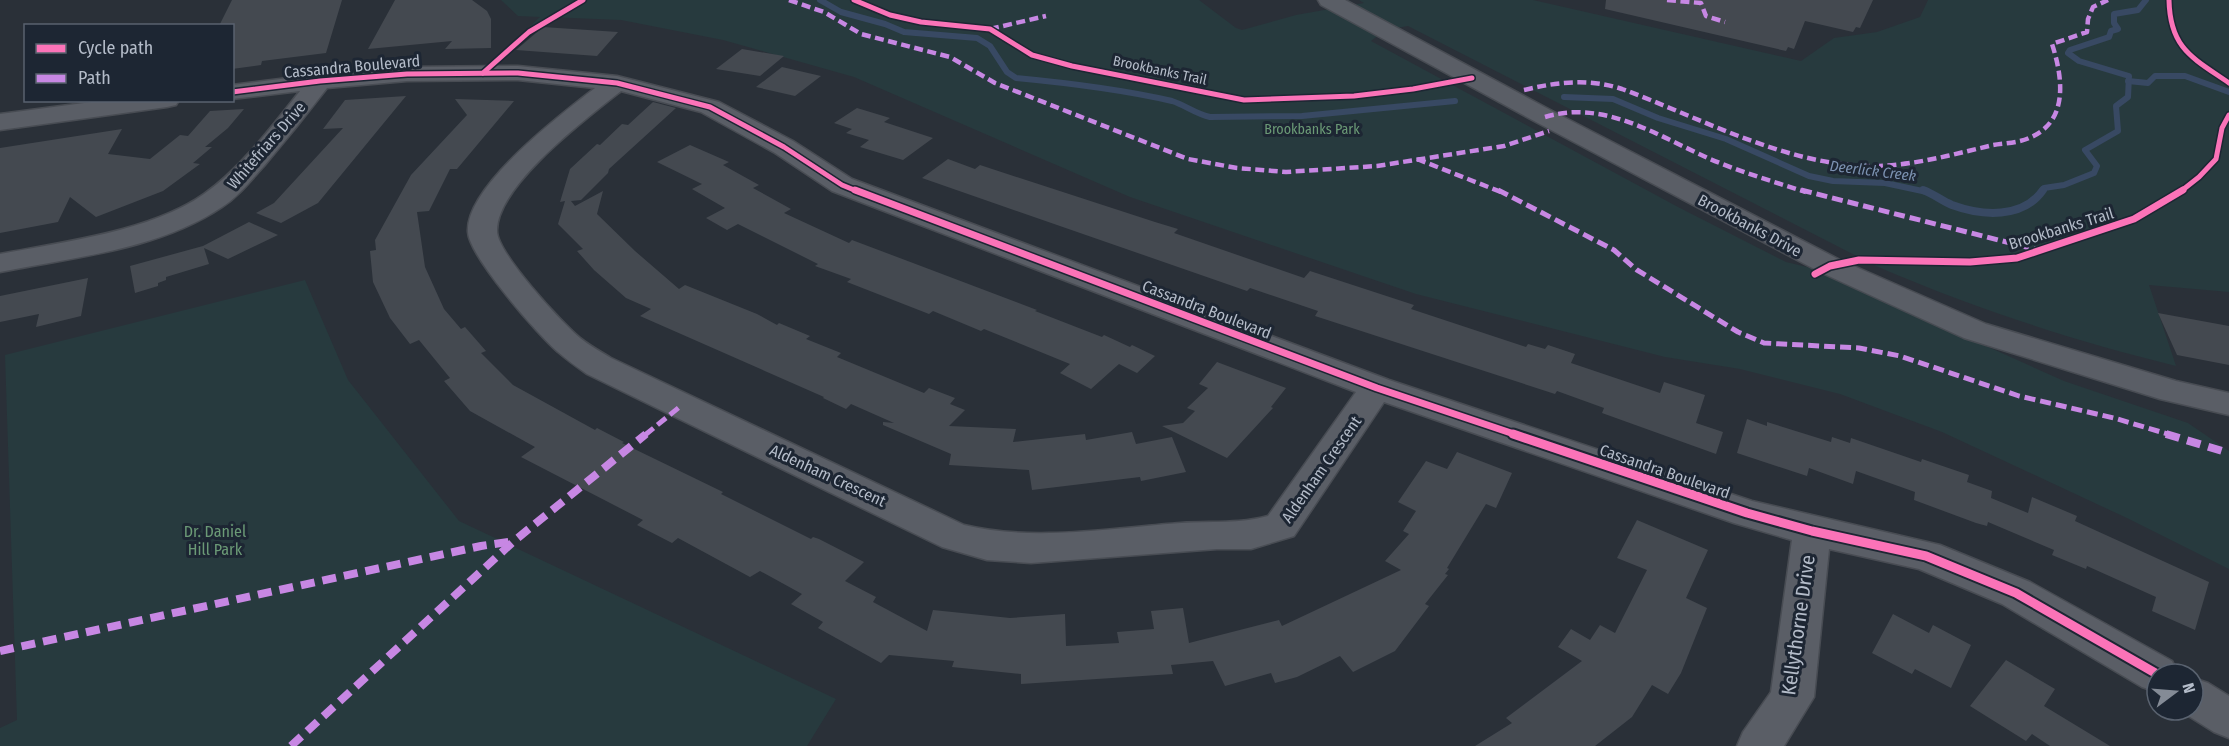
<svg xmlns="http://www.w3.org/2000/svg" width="2229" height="746" font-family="'Fira Sans Condensed',sans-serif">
<rect width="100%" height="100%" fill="#2a3038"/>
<!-- green -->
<g fill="#273a3e">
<path d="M 501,0 L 1199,0 L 1236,28 L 1242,30 L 1296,15 L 1364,3 L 1359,0 L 1533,0 L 1801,61 L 1834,38 L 1877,32 L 1920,17 L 1928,0 L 2229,0 L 2229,292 L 2149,285 L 2176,366 C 2071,340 1976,309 1876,266 L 1408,26 L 1385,30 L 1371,41 L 1678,207 L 1786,262 L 1836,274 L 1888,302 L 2064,381 L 2188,423 L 2229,451 L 2229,569 L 2129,519 L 1942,432 L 1840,394 L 1740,369 L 1665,357 L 1416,294 L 1130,197 L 854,77 L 723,40 L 621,20 L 549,17 L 504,58 L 495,58 L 540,17 L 518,16 Z"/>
<polygon points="305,280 348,380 459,521 836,699 807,746 0,746 0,728 17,720 5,355"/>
</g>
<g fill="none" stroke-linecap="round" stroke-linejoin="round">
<!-- stream-far1 -->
<g stroke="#384963" stroke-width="6">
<path d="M 820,0 L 841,12 L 885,24 L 904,32 L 977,38 L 990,46 L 1007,72 L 1016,78 C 1069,83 1120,89 1172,101 C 1185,105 1196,114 1210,117 L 1302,116 L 1455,101"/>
<polyline points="2128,81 2148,83 2155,76 2185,76 2229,92"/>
<polyline points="1564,97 1613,99 1658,118 1726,139 1809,176 1833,181 1885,183 1927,192"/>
<polyline points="2042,192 2044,188 2064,185 2094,173 2097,166 2085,150 2118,131 2116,106 2128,97 2129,76 2079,61 2068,53 2070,50 2109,37 2111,31 2118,29 2114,23 2114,14 2138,10 2146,0"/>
</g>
<!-- stream -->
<path stroke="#384963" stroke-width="8" d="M 1923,190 C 1934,194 1942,201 1952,205 C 1982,216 2023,219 2043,190"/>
</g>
<!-- building -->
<g fill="#444950">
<polygon points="232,0 342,0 326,53 262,61 261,65 232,69 232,26 219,26"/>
<polygon points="395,0 472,0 487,11 491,19 491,48 445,49 452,41 368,49"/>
<polygon points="1606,0 1873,0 1860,28 1856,27 1853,32 1805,21 1794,49 1788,47 1786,51 1605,9"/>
<polygon points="543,27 618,32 597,56 516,50"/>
<polygon points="742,49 784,56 760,76 716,69"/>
<polygon points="782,67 821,76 795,96 756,87"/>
<polygon points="406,96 318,203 281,223 256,213 274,203 343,128 323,129 345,100"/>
<polygon points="455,99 514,101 457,169 450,169 429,211 417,212 425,267 444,309 461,329 465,327 486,351 481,353 513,385 595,430 597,428 624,442 622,443 723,492 721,494 811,539 813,537 819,539 864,562 845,581 876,597 873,602 927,631 933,610 1010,618 1065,614 1066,646 1119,643 1117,632 1154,629 1151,611 1183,608 1189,643 1279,620 1282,626 1401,570 1385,561 1409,534 1403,531 1416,511 1398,502 1426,461 1447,469 1457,452 1512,473 1496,508 1486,504 1447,568 1449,569 1445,574 1448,575 1425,604 1429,606 1395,651 1353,672 1340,656 1297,677 1275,683 1271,673 1225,686 1213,661 1171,665 1173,674 1021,684 1021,674 952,667 954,661 889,655 881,663 818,628 823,622 791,604 802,594 760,571 750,577 678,538 672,543 637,525 643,520 521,457 535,447 470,411 444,381 450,378 419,340 410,344 390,318 373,282 370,251 376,250 375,240 411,175 467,115"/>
<polygon points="653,102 676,108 609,169 608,173 581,200 571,201 575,206 603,191 597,214 635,251 679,289 685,285 757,314 777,325 779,323 810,336 806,339 841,353 837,357 924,393 929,388 955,398 950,404 965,410 949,426 1016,429 1013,442 1085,434 1086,440 1132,432 1136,444 1172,437 1186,472 1141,481 1140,477 1032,490 1029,470 949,465 951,454 883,425 883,422 894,423 851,404 846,409 823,398 824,397 640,316 651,309 626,298 594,270 577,251 583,249 558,224 565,201 560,202 570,169 597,144 600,145 622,124 628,125"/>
<polygon points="857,108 890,118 884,122 933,138 903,160 860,147 869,140 846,133 852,129 834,123"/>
<polygon points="244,109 228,128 205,147 212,147 193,163 200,164 163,191 96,217 70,197 58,222 0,233 0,148 122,129 108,154 150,159 180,135 188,136 210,111"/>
<polygon points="690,145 729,162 723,165 759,185 753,188 791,209 784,213 849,243 852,240 913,263 1037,310 1035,311 1102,337 1104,335 1130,347 1132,345 1155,356 1137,373 1119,364 1091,389 1060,373 1070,364 984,329 981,331 933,311 929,314 847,282 851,279 815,266 818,264 738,224 727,230 706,218 725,208 692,189 702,184 657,162"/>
<polygon points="948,159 975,169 980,165 1155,222 1178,229 1174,233 1304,278 1310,271 1414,305 1411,309 1526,347 1528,344 1545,349 1548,345 1575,354 1571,363 1660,393 1664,382 1705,395 1696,423 1723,432 1716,454 1602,413 1604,408 1557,391 1555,394 1315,316 1318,311 1250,288 1247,291 922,178"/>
<polygon points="249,222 278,235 228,259 204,248 209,264 166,277 166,280 158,283 158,286 135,293 130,266 203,246"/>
<polygon points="88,278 81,316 36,327 39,314 0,322 0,296"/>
<polygon points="2158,313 2229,326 2229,365 2177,355"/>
<polygon points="1217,362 1286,388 1271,407 1273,408 1227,458 1162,426 1183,423 1195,411 1187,408 1208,388 1199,384"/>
<polygon points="1747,419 1767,426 1767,422 1831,442 1832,437 1850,443 1851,438 1921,462 1922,459 1969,475 1967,482 1992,491 1991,498 2028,513 2032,497 2077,516 2075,521 2209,582 2195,630 2152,611 2156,597 2087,566 2086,569 2052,555 2054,550 1988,522 1987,526 1976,523 1914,500 1915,492 1856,471 1853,484 1809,468 1807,476 1737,453"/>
<polygon points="1637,520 1708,550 1686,598 1707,608 1681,673 1668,694 1652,685 1632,717 1595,746 1475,746 1512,723 1506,718 1582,661 1558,647 1571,629 1590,640 1600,625 1615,633 1647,570 1617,558"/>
<polygon points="1893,614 1929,633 1933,625 1971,645 1951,688 1915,669 1912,674 1872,653"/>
<polygon points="2006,660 2055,689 2044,706 2110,746 2050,746 2032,734 2026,741 1970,706"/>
</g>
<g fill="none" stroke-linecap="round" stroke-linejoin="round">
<!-- minor casing -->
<g stroke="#484c53" stroke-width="3">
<g id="minor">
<polygon points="1318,0 1345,0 1554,112 1840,260 1986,324 2176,381 2229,393 2229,415 2160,399 1964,338 1820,272 1536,122 1321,5"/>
<path d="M 518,66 L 617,76 L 719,102 L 793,141 L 852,179 L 1389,380 L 1752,501 L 1940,545 L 2030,582 L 2172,661 L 2178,674 L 2157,674 L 2157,692 L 2142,687 L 2002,604 L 1919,569 L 1829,549 L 1814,697 L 1784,746 L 1737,746 L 1743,732 L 1771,692 L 1792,540 L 1734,523 L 1384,402 L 1294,536 L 1251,549 L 1217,549 L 1031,563 L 987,560 L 942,547 L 587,374 C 577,367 567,360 558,352 C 538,335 469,256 468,232 C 465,187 561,114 595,88 L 518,80 L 407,81 L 327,88 C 307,114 286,140 264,166 C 251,180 239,196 222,207 C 158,250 74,257 0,272 L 0,254 C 63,242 152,231 204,194 C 240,169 273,125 300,91 L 232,99 L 232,85 L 320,74 L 407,67 ZM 621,91 L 701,112 L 775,153 L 832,191 L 1356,392 L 1268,516 C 1240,524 1210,521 1181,523 C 1110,528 1034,542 964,525 L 611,358 C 601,352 590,346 580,338 C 562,323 497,253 497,231 C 496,186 587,118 621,91 Z"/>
<polygon points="107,100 179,100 176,105 167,107 0,130 0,114"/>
<polygon points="2193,678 2208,683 2229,696 2229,738 2214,732 2179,710 2193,710"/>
</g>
</g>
<!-- minor -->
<use href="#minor" fill="#5a5e66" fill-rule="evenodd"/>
<!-- quiet-far2 -->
<g stroke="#c787e3" stroke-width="4.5" stroke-dasharray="9 4.5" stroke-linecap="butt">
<polyline points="789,0 824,12 861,34 950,57 995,83 1188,159 1237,168 1286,172 1377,166 1504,146 1549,131"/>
<polyline points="1667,0 1701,3 1706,16 1725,22"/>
<polyline points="990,29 1046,16"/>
<path d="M 1524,90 C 1557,82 1589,78 1622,89 C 1701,118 1791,168 1877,166 C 1916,165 1955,154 1993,145 C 2005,143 2018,143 2029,138 C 2069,122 2063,78 2052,44 L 2087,32 L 2088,19 L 2093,7 L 2108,0"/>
<path d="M 1545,117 C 1604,99 1658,136 1710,159 C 1741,172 1774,182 1806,192"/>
<polyline points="1417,159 1501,192"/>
</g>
<!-- quiet-far1 -->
<g stroke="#c787e3" stroke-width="5" stroke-dasharray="11 5" stroke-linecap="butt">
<polyline points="1498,190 1614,250 1637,270 1738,332 1764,343 1859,348 1900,356 2019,396 2114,418 2171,435"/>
<polyline points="1801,190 2038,250"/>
<polyline points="645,435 682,405"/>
</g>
<!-- quiet -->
<g stroke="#c787e3" stroke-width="8" stroke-dasharray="14 8" stroke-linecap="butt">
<polyline points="2166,434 2229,453"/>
<polyline points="0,651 481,546 514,541"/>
<polyline points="291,746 514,541 646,434"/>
</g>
<!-- cycleway-far2 casing -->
<g stroke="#1d2633" stroke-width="8">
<g id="cycleway-far2">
<polyline points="854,0 890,15 921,22 990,29 1032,55 1072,66 1244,100 1354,96 1413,89 1472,78"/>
<path d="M 2169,0 C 2170,49 2193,58 2229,83"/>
<polyline points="483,73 529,32 583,0"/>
<polyline points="232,92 320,81 407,74 518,73 617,83 710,107 784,147 842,185 859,192"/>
<polyline points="2180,192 2199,177 2216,159 2222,128 2229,115"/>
</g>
</g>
<!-- cycleway-far1 casing -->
<g stroke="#1d2633" stroke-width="10">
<g id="cycleway-far1">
<polyline points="855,190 1377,388 1517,435"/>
<polyline points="1815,274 1830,266 1859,260 1970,262 2017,258 2134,219 2183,190"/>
</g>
</g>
<!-- cycleway casing -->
<g stroke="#1d2633" stroke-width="13">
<polyline id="cycleway" points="1513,434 1747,513 1812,531 1926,556 2016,593 2157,674"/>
</g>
<!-- cycleway-far2 -->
<use href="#cycleway-far2" stroke="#fb73b8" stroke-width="5"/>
<!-- cycleway-far1 -->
<use href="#cycleway-far1" stroke="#fb73b8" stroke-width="7"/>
<!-- cycleway -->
<use href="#cycleway" stroke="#fb73b8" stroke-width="9"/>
</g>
<g text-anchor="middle" stroke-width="6" stroke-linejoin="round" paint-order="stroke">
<!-- far-street labels -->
<g font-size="14" fill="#b4bcc9" stroke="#1d2633">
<text transform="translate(1160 70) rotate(12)" y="5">Brookbanks Trail</text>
</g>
<!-- far-park labels -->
<g font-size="14" fill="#6b9a76" stroke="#1d2633">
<text x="1312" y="134">Brookbanks Park</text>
</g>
<!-- far-water labels -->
<g font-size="15" font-style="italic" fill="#7c92b1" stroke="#1d2633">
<text transform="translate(1873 171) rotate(7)" y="5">Deerlick Creek</text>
</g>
<!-- street labels -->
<g font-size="16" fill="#b4bcc9" stroke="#1d2633">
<text transform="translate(352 66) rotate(-5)" y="6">Cassandra Boulevard</text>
<text transform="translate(266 145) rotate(-49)" y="6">Whitefriars Drive</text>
<text transform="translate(1750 225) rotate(28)" y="6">Brookbanks Drive</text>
<text transform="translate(2061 228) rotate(-17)" y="6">Brookbanks Trail</text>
<text transform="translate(1207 309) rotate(21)" y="6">Cassandra Boulevard</text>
<text transform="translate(1321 469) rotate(-55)" y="6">Aldenham Crescent</text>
<text transform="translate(1665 471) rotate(19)" y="6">Cassandra Boulevard</text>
<text transform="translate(828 475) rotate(25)" y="6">Aldenham Crescent</text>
</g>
<!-- park labels -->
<g font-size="16" fill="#6b9a76" stroke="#1d2633">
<text x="215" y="537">Dr. Daniel<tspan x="215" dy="18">Hill Park</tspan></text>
</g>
<!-- near-street labels -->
<g font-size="20" fill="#b4bcc9" stroke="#1d2633">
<text transform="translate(1798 625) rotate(-82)" y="7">Kellythorne Drive</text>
</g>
</g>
<!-- legend -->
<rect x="24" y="24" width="210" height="78" fill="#1d2633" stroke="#59626f" stroke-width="1.5"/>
<rect x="36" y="44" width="30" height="9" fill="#fb73b8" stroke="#59626f" stroke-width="1.5"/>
<text x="78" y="54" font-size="18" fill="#b4bcc9">Cycle path</text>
<rect x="36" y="74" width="30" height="9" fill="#c787e3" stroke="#59626f" stroke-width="1.5"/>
<text x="78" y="84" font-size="18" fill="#b4bcc9">Path</text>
<!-- north arrow -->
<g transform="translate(2175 692) rotate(74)"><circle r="28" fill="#1d2633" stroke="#59626f" stroke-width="1.5"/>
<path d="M0-4.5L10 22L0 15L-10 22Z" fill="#848b96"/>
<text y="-9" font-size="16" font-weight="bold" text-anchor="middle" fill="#b4bcc9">N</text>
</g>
</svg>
